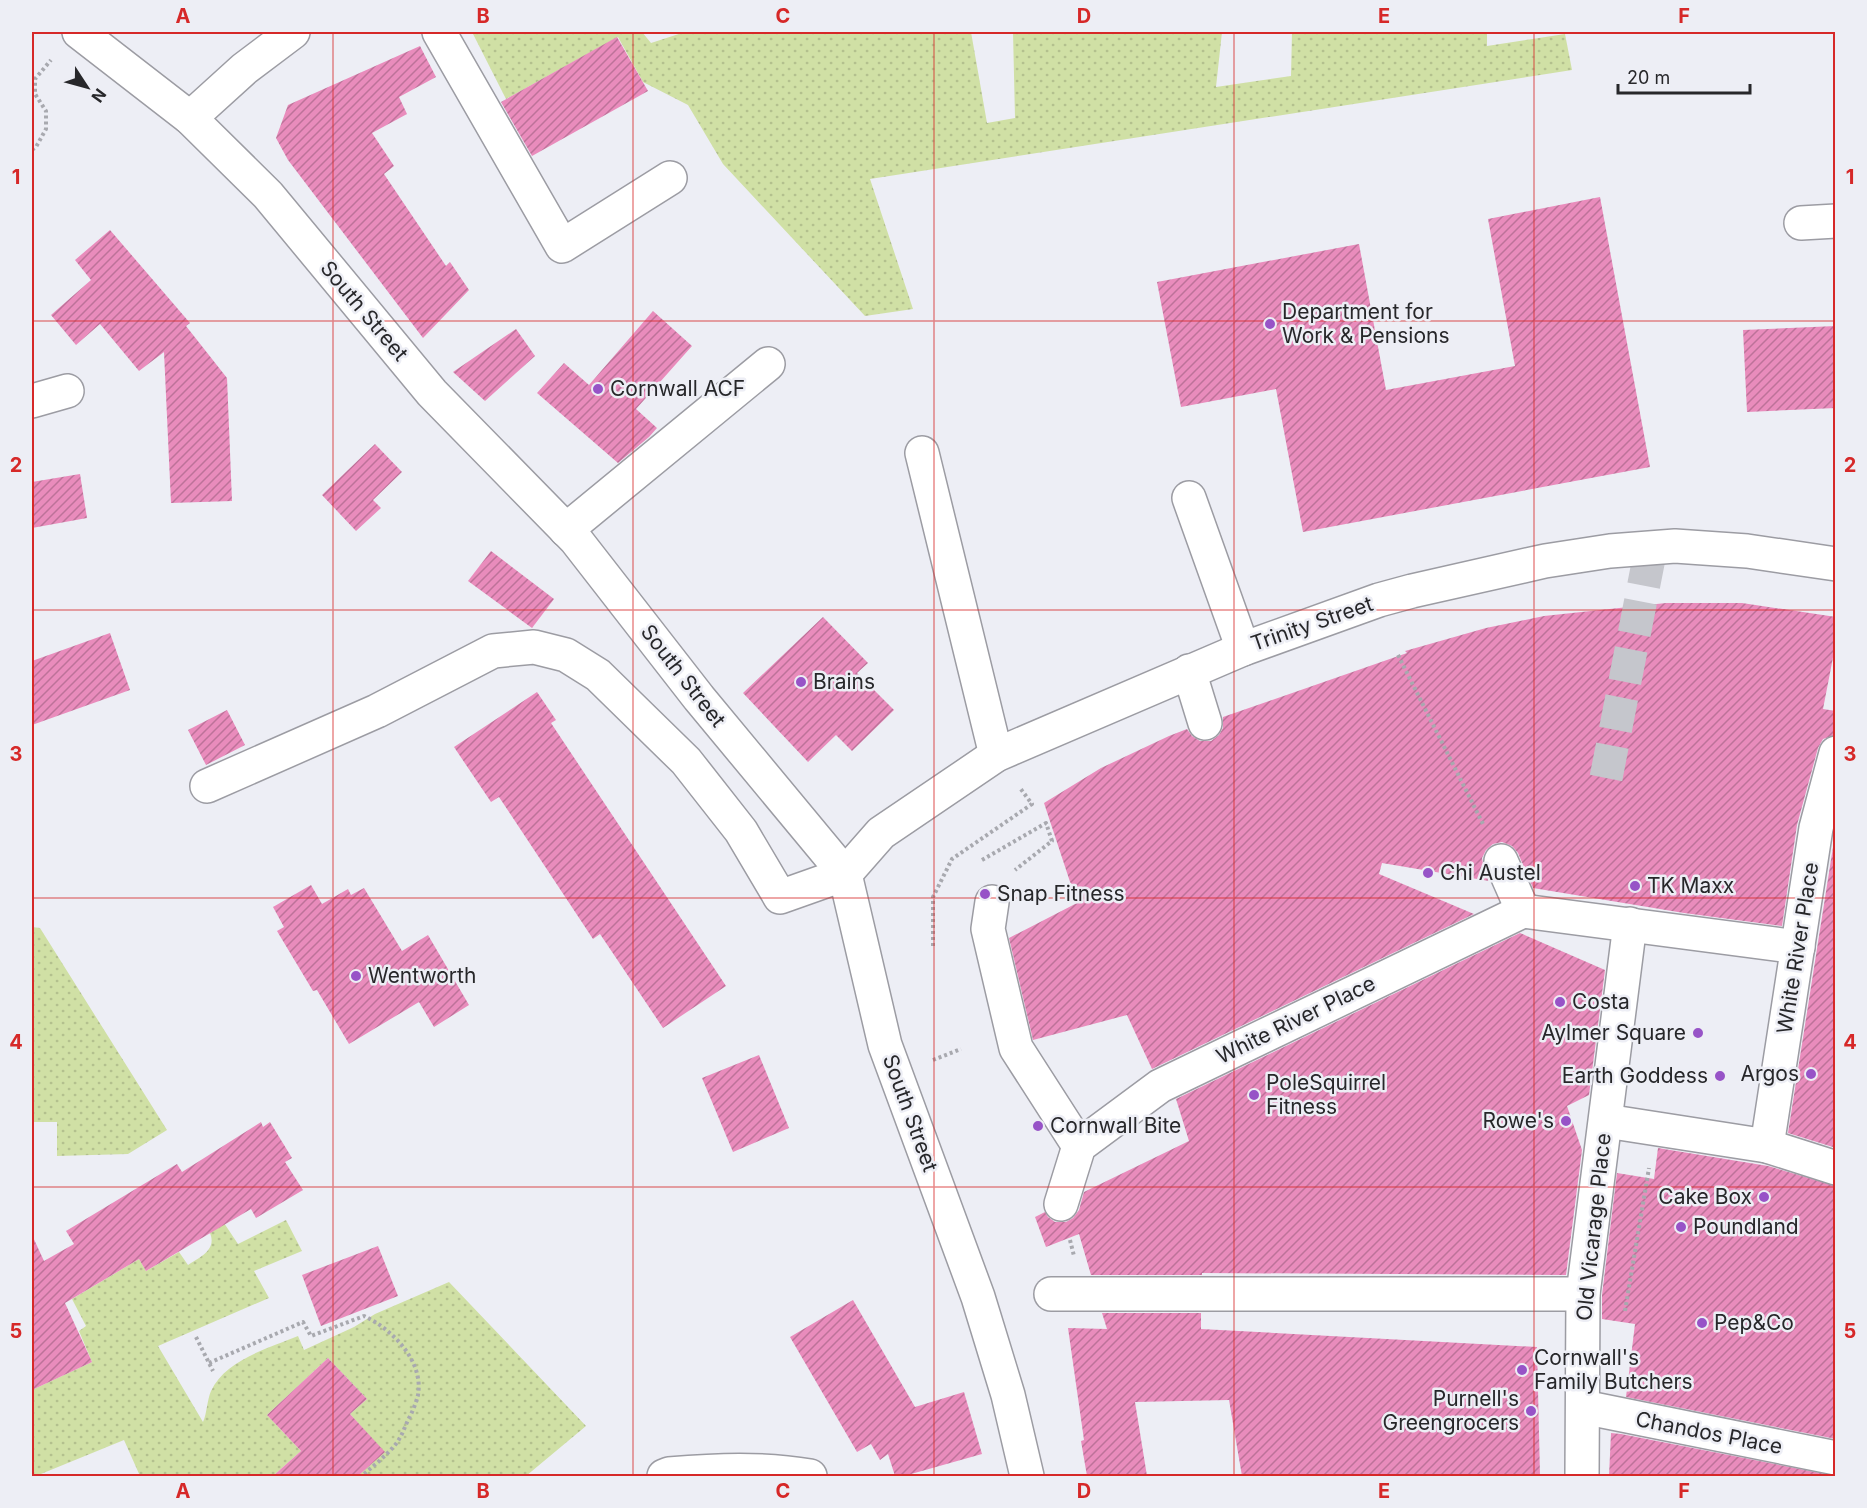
<svg xmlns="http://www.w3.org/2000/svg" width="1867" height="1508" font-family="Inter,sans-serif">
<defs>
<pattern id="grass-dots" width="8" height="8" patternUnits="userSpaceOnUse" patternTransform="scale(1.5)"><rect width="8" height="8" fill="#d0e0a5"/><path d="M2 2h.1M6 6h.1" fill="none" stroke="#b3c08e" stroke-width="1.8" stroke-linecap="round"/></pattern>
<pattern id="building-hatch" width="6" height="6" patternUnits="userSpaceOnUse" patternTransform="scale(1.5)"><rect width="6" height="6" fill="#e98cbc"/><path d="M-1 1l2-2M0 6l6-6M5 7l2-2" fill="none" stroke="#bd7299"/></pattern>
</defs>
<rect width="100%" height="100%" fill="#edeef5"/>
<!-- grass -->
<g fill="url(#grass-dots)">
<polygon points="472,32 642,32 651,43 685,32 971,32 987,123 1015,118 1013,32 1222,32 1216,87 1291,76 1292,32 1487,32 1487,46 1565,34 1572,70 870,179 913,309 865,316 723,164 688,105 643,82 618,37 506,99"/>
<polygon points="32,927 40,928 167,1130 128,1154 57,1156 57,1122 32,1122"/>
<path d="M 286,1220 L 302,1251 L 254,1271 L 269,1298 L 158,1346 L 203,1422 C 207,1413 207,1400 211,1391 C 225,1360 269,1348 298,1336 L 304,1350 L 354,1327 L 375,1314 L 449,1282 L 586,1426 L 526,1476 L 358,1476 L 384,1452 L 350,1414 L 367,1399 L 328,1358 L 267,1415 L 301,1451 L 273,1476 L 140,1476 L 124,1440 L 36,1476 L 32,1476 L 32,1390 L 92,1362 L 79,1331 L 86,1326 L 72,1299 L 139,1259 L 146,1271 L 179,1252 L 188,1265 C 200,1257 217,1250 210,1233 L 224,1223 L 238,1244 Z"/>
</g>
<!-- building -->
<g fill="url(#building-hatch)">
<polygon points="617,37 648,91 532,156 501,102"/>
<polygon points="420,46 436,77 399,97 407,114 372,133 394,166 384,174 446,266 450,262 469,290 423,338 288,160 276,138 288,105"/>
<polygon points="1600,197 1650,467 1303,532 1276,389 1181,407 1157,282 1359,244 1386,390 1515,366 1488,219"/>
<polygon points="110,230 190,323 186,326 227,378 232,501 171,503 164,352 139,371 100,324 76,345 51,315 91,280 75,260"/>
<polygon points="653,311 692,346 636,409 657,428 649,437 618,463 537,393 564,363 589,385"/>
<polygon points="1836,326 1836,408 1747,412 1743,330"/>
<polygon points="516,329 535,356 485,401 453,372"/>
<polygon points="375,444 402,472 373,500 381,508 356,531 322,495"/>
<polygon points="80,474 87,518 32,528 32,482"/>
<polygon points="491,551 554,599 532,628 468,581"/>
<polygon points="1666,603 1742,603 1836,617 1836,642 1823,709 1836,711 1836,735 1823,739 1818,748 1797,825 1782,926 1684,913 1533,888 1518,853 1512,846 1502,842 1493,844 1486,850 1482,858 1484,869 1489,881 1382,863 1379,874 1474,914 1152,1069 1127,1015 1033,1040 1009,938 1077,903 1044,803 1101,768 1169,736 1187,729 1192,736 1200,741 1211,741 1219,735 1223,728 1223,717 1407,653 1405,651 1486,628 1544,616"/>
<polygon points="823,617 868,663 857,673 894,710 852,751 836,735 808,762 743,693"/>
<polygon points="110,633 130,690 32,725 32,661"/>
<polygon points="537,692 556,720 551,723 726,986 663,1028 600,934 593,939 499,797 491,802 454,747"/>
<polygon points="227,710 245,745 206,765 188,730"/>
<polygon points="1836,828 1836,1148 1788,1133"/>
<polygon points="311,885 322,904 348,889 351,895 364,888 402,951 428,935 469,1005 434,1027 419,1002 349,1044 317,990 313,991 277,931 284,927 273,907"/>
<polygon points="1520,933 1605,970 1589,1095 1567,1106 1582,1150 1566,1275 1202,1273 1202,1275 1091,1275 1079,1234 1046,1247 1035,1217 1045,1212 1048,1217 1055,1222 1066,1222 1073,1218 1079,1210 1084,1192 1189,1141 1176,1099"/>
<polygon points="759,1055 789,1128 733,1152 702,1078"/>
<polygon points="261,1122 263,1127 270,1122 292,1158 285,1162 303,1190 256,1218 251,1209 146,1271 139,1259 65,1303 92,1362 32,1390 32,1235 44,1261 74,1244 66,1231 177,1164 182,1172"/>
<polygon points="1658,1148 1768,1166 1836,1186 1836,1439 1626,1397 1635,1324 1602,1319 1602,1295 1617,1173 1654,1179"/>
<polygon points="378,1246 398,1296 321,1326 302,1275"/>
<polygon points="853,1300 915,1407 964,1392 982,1454 904,1476 895,1476 888,1454 880,1460 871,1444 857,1452 790,1337"/>
<polygon points="1102,1313 1201,1313 1201,1329 1537,1347 1540,1476 1242,1476 1229,1400 1135,1402 1147,1476 1087,1476 1081,1441 1084,1440 1068,1328 1107,1329"/>
<polygon points="328,1358 367,1399 350,1414 385,1452 358,1476 273,1476 301,1451 267,1415"/>
<polygon points="1611,1433 1621,1434 1836,1476 1609,1476"/>
</g>
<g fill="none" stroke-linecap="round" stroke-linejoin="round">
<!-- minor-tunnel -->
<polyline stroke="#c5c6cc" stroke-width="33" stroke-dasharray="33 16" stroke-linecap="butt" points="1606,778 1651,548"/>
<!-- minor casing -->
<g stroke="#9c9ca3" stroke-width="36">
<g id="minor">
<polyline points="79,32 190,118 268,195 432,393 576,540 699,698 845,874 885,1045 978,1297 1008,1395 1027,1476"/>
<polyline points="439,32 562,246 670,178"/>
<polyline points="190,118 244,69 293,32"/>
<polyline points="1801,223 1836,221"/>
<polyline points="32,401 67,391"/>
<polyline points="922,453 996,755"/>
<polyline points="1189,498 1243,649"/>
<polyline points="566,530 768,364"/>
<polyline points="1189,671 1205,723"/>
<polyline points="207,786 377,711 493,651 534,647 566,655 598,675 686,761 741,831 780,897 845,874 881,833 996,755 1243,649 1379,600 1412,591 1545,561 1610,551 1675,546 1747,551 1836,564"/>
<polyline points="1501,861 1523,911"/>
<polyline points="992,902 988,929 1016,1048 1079,1146"/>
<polyline points="1606,1121 1767,1146 1836,1168"/>
<polyline points="1767,1146 1816,828 1836,753"/>
<polyline points="1061,1204 1079,1146 1160,1086 1523,911 1798,947"/>
<polyline points="1051,1294 1583,1294"/>
<polyline points="1583,1407 1836,1458"/>
<path d="M 664,1476 L 669,1474 C 716,1470 763,1468 810,1476"/>
<polyline points="1582,1476 1583,1294 1630,924"/>
</g>
</g>
<!-- path -->
<g stroke="#a8a9af" stroke-width="4" stroke-dasharray="3 3" stroke-linecap="butt">
<polyline points="32,150 36,147 46,129 46,111 35,94 35,79 51,60"/>
<polyline points="1398,655 1484,826"/>
<polyline points="982,860 1046,823 1052,841 1015,870"/>
<polyline points="933,946 933,897 952,859 1032,804 1020,788"/>
<polyline points="933,1060 961,1049"/>
<polyline points="1070,1240 1074,1256"/>
<polyline points="1625,1311 1649,1168"/>
<polyline points="196,1337 213,1371"/>
<path d="M 209,1363 L 303,1322 L 311,1336 L 364,1316 C 392,1329 424,1361 418,1395 C 416,1403 412,1413 408,1420 C 404,1429 401,1438 395,1445 C 386,1456 373,1466 362,1476"/>
</g>
<!-- minor -->
<use href="#minor" stroke="#fff" stroke-width="33"/>
</g>
<!-- grid -->
<path fill="none" stroke="#d62828" stroke-width="1.5" stroke-opacity="0.55" d="M 333,32 L 333,1476M 633,32 L 633,1476M 934,32 L 934,1476M 1234,32 L 1234,1476M 1534,32 L 1534,1476M 32,321 L 1836,321M 32,610 L 1836,610M 32,898 L 1836,898M 32,1187 L 1836,1187"/>
<!-- markers -->
<g fill="#9753c7" stroke="#edeef5" stroke-width="2">
<circle cx="1270" cy="324" r="6"/>
<circle cx="598" cy="389" r="6"/>
<circle cx="801" cy="682" r="6"/>
<circle cx="1428" cy="873" r="6"/>
<circle cx="1635" cy="886" r="6"/>
<circle cx="985" cy="894" r="6"/>
<circle cx="356" cy="976" r="6"/>
<circle cx="1560" cy="1002" r="6"/>
<circle cx="1698" cy="1033" r="6"/>
<circle cx="1811" cy="1074" r="6"/>
<circle cx="1720" cy="1076" r="6"/>
<circle cx="1254" cy="1095" r="6"/>
<circle cx="1566" cy="1121" r="6"/>
<circle cx="1038" cy="1126" r="6"/>
<circle cx="1764" cy="1197" r="6"/>
<circle cx="1681" cy="1227" r="6"/>
<circle cx="1702" cy="1323" r="6"/>
<circle cx="1522" cy="1370" r="6"/>
<circle cx="1531" cy="1411" r="6"/>
</g>
<g text-anchor="middle" stroke-width="5" stroke-linejoin="round" paint-order="stroke">
<!-- street labels -->
<g font-size="21" fill="#27272a" stroke="#edeef5">
<text transform="translate(364 311) rotate(50)" y="7">South Street</text>
<text transform="translate(1312 624) rotate(-19)" y="7">Trinity Street</text>
<text transform="translate(683 676) rotate(52)" y="7">South Street</text>
<text transform="translate(1798 948) rotate(-81)" y="7">White River Place</text>
<text transform="translate(1296 1020) rotate(-26)" y="7">White River Place</text>
<text transform="translate(910 1113) rotate(70)" y="7">South Street</text>
<text transform="translate(1594 1227) rotate(-84)" y="7">Old Vicarage Place</text>
<text transform="translate(1709 1433) rotate(11)" y="7">Chandos Place</text>
</g>
<!-- poi labels -->
<g font-size="21" fill="#27272a" stroke="#edeef5" text-anchor="start">
<text x="1282" y="319">Department for<tspan x="1282" dy="24">Work &amp; Pensions</tspan></text>
<text x="610" y="396">Cornwall ACF</text>
<text x="813" y="689">Brains</text>
<text x="1440" y="880">Chi Austel</text>
<text x="1647" y="893">TK Maxx</text>
<text x="997" y="901">Snap Fitness</text>
<text x="368" y="983">Wentworth</text>
<text x="1572" y="1009">Costa</text>
<text x="1686" y="1040" text-anchor="end">Aylmer Square</text>
<text x="1799" y="1081" text-anchor="end">Argos</text>
<text x="1708" y="1083" text-anchor="end">Earth Goddess</text>
<text x="1266" y="1090">PoleSquirrel<tspan x="1266" dy="24">Fitness</tspan></text>
<text x="1554" y="1128" text-anchor="end">Rowe's</text>
<text x="1050" y="1133">Cornwall Bite</text>
<text x="1752" y="1204" text-anchor="end">Cake Box</text>
<text x="1693" y="1234">Poundland</text>
<text x="1714" y="1330">Pep&amp;Co</text>
<text x="1534" y="1365">Cornwall's<tspan x="1534" dy="24">Family Butchers</tspan></text>
<text x="1519" y="1406" text-anchor="end">Purnell's<tspan x="1519" dy="24">Greengrocers</tspan></text>
</g>
</g>
<!-- border -->
<rect width="1867" height="1508" fill="none" stroke="#edeef5" stroke-width="66"/>
<!-- north arrow -->
<g transform="translate(87 87) rotate(126)" stroke="#edeef5" stroke-width="4.5" paint-order="stroke">
<path d="M0-4.5L10 22L0 15L-10 22Z" fill="#27272a"/>
<text y="-9" font-size="16" font-weight="bold" text-anchor="middle" fill="#27272a">N</text>
</g>
<!-- scale -->
<path d="M1618 84v9h132v-9" fill="none" stroke="#27272a" stroke-width="3"/>
<text x="1627" y="84" font-size="18" fill="#27272a" stroke="#edeef5" stroke-width="4.5" paint-order="stroke">20 m</text>
<rect x="33" y="33" width="1801" height="1442" fill="none" stroke="#d62828" stroke-width="2"/>
<g font-size="20" text-anchor="middle" font-weight="bold" fill="#d62828">
<text x="183" y="23">A</text>
<text x="483" y="23">B</text>
<text x="783" y="23">C</text>
<text x="1084" y="23">D</text>
<text x="1384" y="23">E</text>
<text x="1684" y="23">F</text>
<text x="16" y="184">1</text>
<text x="1850" y="184">1</text>
<text x="16" y="472">2</text>
<text x="1850" y="472">2</text>
<text x="16" y="761">3</text>
<text x="1850" y="761">3</text>
<text x="16" y="1049">4</text>
<text x="1850" y="1049">4</text>
<text x="16" y="1338">5</text>
<text x="1850" y="1338">5</text>
<text x="183" y="1498">A</text>
<text x="483" y="1498">B</text>
<text x="783" y="1498">C</text>
<text x="1084" y="1498">D</text>
<text x="1384" y="1498">E</text>
<text x="1684" y="1498">F</text>
</g>
</svg>
